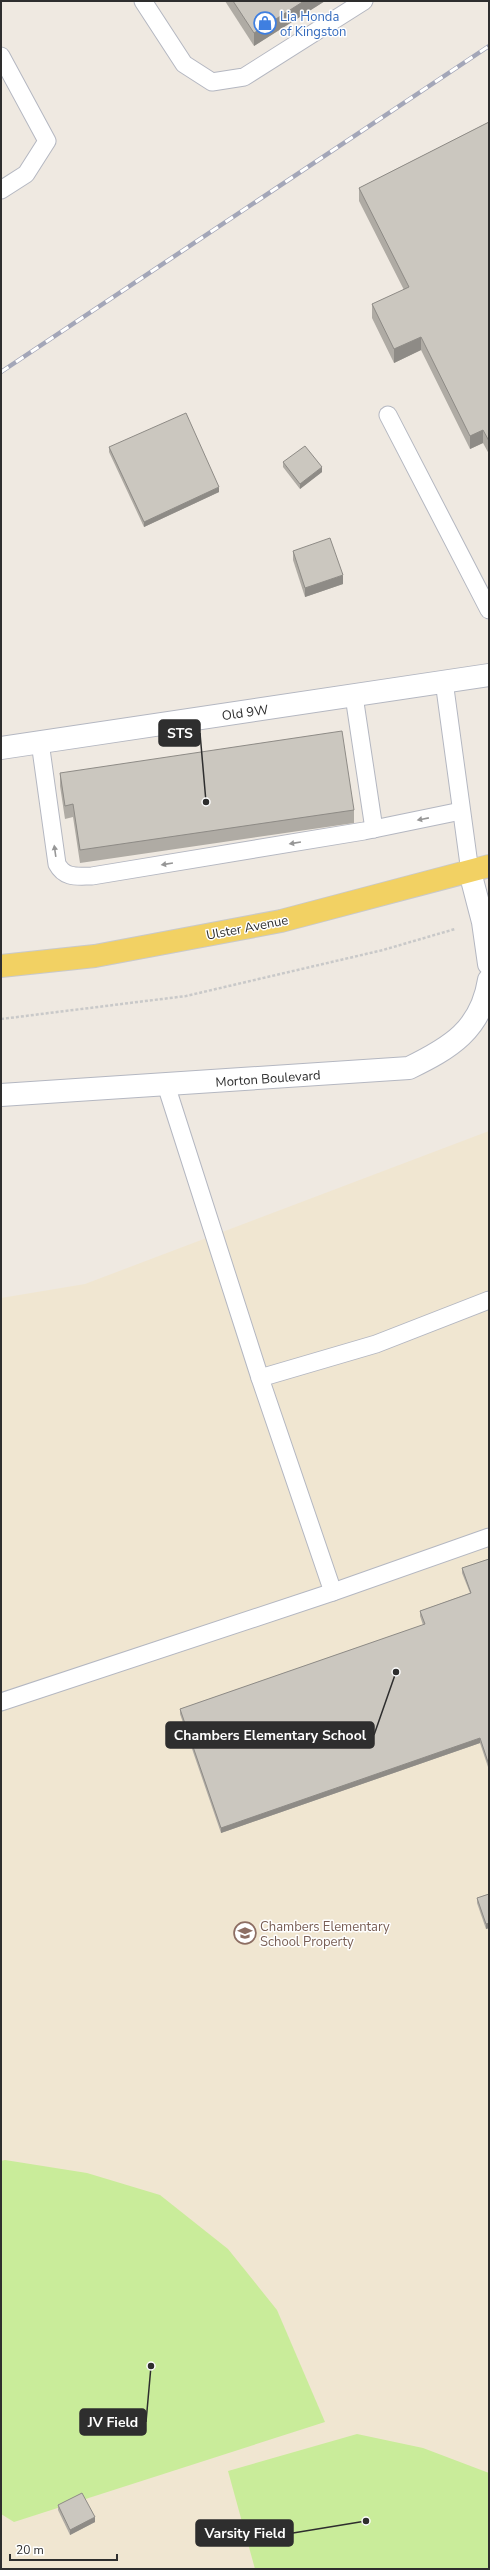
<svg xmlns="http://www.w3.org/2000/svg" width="490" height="2570" font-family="'Nunito Sans',sans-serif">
<rect width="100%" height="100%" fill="#efe9e1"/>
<!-- education -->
<polygon fill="#f0e6d1" points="489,1131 489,2569 1,2569 1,1298 85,1284"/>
<!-- pitch -->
<g fill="#c9ec9a">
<polygon points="5,2160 87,2173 160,2195 228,2249 277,2310 325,2422 14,2522 1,2514 1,2161"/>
<polygon points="357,2434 423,2448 489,2473 489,2569 255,2569 228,2471"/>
</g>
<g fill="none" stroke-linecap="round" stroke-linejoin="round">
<!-- lane casing -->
<g stroke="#b4b7c1" stroke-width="19">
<g id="lane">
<polyline points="143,1 184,64 212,82 244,77 364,1"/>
<polyline points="1,56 47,141 26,174 1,190"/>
<polyline points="388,415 489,610"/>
<polyline points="444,681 470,872"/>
<polyline points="354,696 374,829"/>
<path d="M 40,742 L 57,864 C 65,879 78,876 92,876 L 364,831 L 461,811"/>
<polyline points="166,1085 260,1378 376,1344 489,1300"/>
<polyline points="260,1378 333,1592"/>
<polyline points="1,1702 333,1592 489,1537"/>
</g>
</g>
<!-- street casing -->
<g stroke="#b4b7c1" stroke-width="24">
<g id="street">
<polyline points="1,748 489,675"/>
<polyline points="470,872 483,922 489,964"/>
<path d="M 1,1095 L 409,1068 C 450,1048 481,1030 489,980"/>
</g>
</g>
<!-- primary casing -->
<g stroke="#c9c9c9" stroke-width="24">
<polyline id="primary" points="1,966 95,956 281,921 489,866"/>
</g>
<!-- path -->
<polyline stroke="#c9c9c9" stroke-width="2.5" stroke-dasharray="3 2" stroke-linecap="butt" points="1,1019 186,996 383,950 455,929"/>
<!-- lane -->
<use href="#lane" stroke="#fff" stroke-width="17"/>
<!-- street -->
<use href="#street" stroke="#fff" stroke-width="22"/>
<!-- primary -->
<use href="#primary" stroke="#f2d163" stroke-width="22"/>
<!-- rail casing -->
<g stroke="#a3a6b8" stroke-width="4.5">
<polyline id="rail" points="1,372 489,46"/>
</g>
<!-- rail -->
<use href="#rail" stroke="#fff" stroke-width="3" stroke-dasharray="9" stroke-linecap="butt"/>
</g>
<!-- wall -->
<g fill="#afaba4">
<polygon points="225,1 325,1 254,46"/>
<polygon points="489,122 489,454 483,443 470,449 421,350 394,363 372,318 372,304 404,290 359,201 359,188"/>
<polygon points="109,447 219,492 144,527 109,452"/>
<polygon points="283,462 322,472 300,489 283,467"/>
<polygon points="293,551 343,584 305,597 293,560"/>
<polygon points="60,773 354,810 354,823 80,863 73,817 65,819 60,786"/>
<polygon points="489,1559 489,1770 480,1743 221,1833 180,1714 180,1709 423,1625 420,1616 420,1611 470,1593 462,1573 462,1568"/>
<polygon points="489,1894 489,1928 486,1929 477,1903 477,1898"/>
<polygon points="58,2505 95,2522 70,2535 58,2510"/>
</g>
<!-- shaded-wall -->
<g fill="#8e8b86">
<polygon points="304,1 325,1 254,46 254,33"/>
<polygon points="421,337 421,350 394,363 394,349"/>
<polygon points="483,430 483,443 470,449 470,436"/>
<polygon points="322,467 322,472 300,489 300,484"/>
<polygon points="219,487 219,492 144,527 144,522"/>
<polygon points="343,575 343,584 305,597 305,588"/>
<polygon points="480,1738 480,1743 221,1833 221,1828"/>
<polygon points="489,1923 489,1928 486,1929 486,1924"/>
<polygon points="95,2517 95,2522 70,2535 70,2530"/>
</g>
<!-- building -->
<g fill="#cbc7bf" stroke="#8e8b86">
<polygon points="233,1 304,1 254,33"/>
<polygon points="489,122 489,441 483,430 470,436 421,337 394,349 372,304 409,287 359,188"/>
<polygon points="186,413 219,487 144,522 109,447"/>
<polygon points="305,446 322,467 300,484 283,462"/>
<polygon points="330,538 343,575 305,588 293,551"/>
<polygon points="342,731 354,810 80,850 73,804 65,806 60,773"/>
<polygon points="489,1559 489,1765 480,1738 221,1828 180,1709 425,1624 420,1611 471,1593 462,1568"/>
<polygon points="489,1894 489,1923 486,1924 477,1898"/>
<polygon points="82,2493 95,2517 70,2530 58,2505"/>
</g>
<!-- one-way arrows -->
<defs><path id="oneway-solid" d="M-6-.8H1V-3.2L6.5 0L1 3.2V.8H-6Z"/></defs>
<g fill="#969696">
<use href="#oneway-solid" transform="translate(423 819) rotate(169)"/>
<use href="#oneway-solid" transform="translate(295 843) rotate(171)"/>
<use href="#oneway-solid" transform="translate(55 851) rotate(-98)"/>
<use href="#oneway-solid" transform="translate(167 864) rotate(171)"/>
</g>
<!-- icons -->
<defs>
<g id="shop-ring" transform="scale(1.15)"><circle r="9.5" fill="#fff" stroke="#3f7fe0" stroke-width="1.5"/><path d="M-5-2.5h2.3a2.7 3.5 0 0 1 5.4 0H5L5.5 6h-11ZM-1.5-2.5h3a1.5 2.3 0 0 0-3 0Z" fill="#3f7fe0"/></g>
<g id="school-ring" transform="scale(1.15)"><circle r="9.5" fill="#fff" stroke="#8d6e63" stroke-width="1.5"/><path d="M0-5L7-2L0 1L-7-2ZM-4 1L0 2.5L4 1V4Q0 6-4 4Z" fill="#8d6e63"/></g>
</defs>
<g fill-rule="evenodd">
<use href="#shop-ring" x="265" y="23"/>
<use href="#school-ring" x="245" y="1933"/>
</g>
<g text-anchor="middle" stroke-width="3" stroke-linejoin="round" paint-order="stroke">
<!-- shop labels -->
<g font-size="13" fill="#366cbe" stroke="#fff" text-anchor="start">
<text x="280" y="21">Lia Honda<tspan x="280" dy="15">of Kingston</tspan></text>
</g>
<!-- street labels -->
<g font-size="13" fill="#2e2e2e" stroke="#fff">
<text transform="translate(245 712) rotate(-8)" y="5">Old 9W</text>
<text transform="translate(247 927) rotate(-11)" y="5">Ulster Avenue</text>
<text transform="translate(268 1078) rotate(-4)" y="5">Morton Boulevard</text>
</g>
<!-- education labels -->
<g font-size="13" fill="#785e54" stroke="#fff" text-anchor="start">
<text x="260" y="1931">Chambers Elementary<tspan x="260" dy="15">School Property</tspan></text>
</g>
</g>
<!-- callouts -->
<path fill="none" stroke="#2e2e2e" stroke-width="1.5" d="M206 802L200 733M396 1672L374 1735M151 2366L146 2422M366 2521L293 2533"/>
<g fill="#2e2e2e" stroke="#fff" stroke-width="1.5">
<circle cx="206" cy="802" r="4"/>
<circle cx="396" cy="1672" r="4"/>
<circle cx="151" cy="2366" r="4"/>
<circle cx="366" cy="2521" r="4"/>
</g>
<g fill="#2e2e2e" stroke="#2e2e2e" stroke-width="1.5">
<rect x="159" y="720" width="41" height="26" rx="4"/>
<rect x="166" y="1722" width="208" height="26" rx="4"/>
<rect x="80" y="2409" width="66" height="26" rx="4"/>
<rect x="196" y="2520" width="97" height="26" rx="4"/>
</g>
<g font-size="14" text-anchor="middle" font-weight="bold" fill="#fff">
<text x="180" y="738">STS</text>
<text x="270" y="1740">Chambers Elementary School</text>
<text x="113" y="2427">JV Field</text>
<text x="245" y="2538">Varsity Field</text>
</g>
<!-- border -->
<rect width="490" height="2570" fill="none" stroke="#2e2e2e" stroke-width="4"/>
<!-- scale -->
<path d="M10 2554v6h107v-6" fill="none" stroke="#2e2e2e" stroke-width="2"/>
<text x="16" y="2554" font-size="12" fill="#2e2e2e" stroke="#ffffff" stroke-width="3" paint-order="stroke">20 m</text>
</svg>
